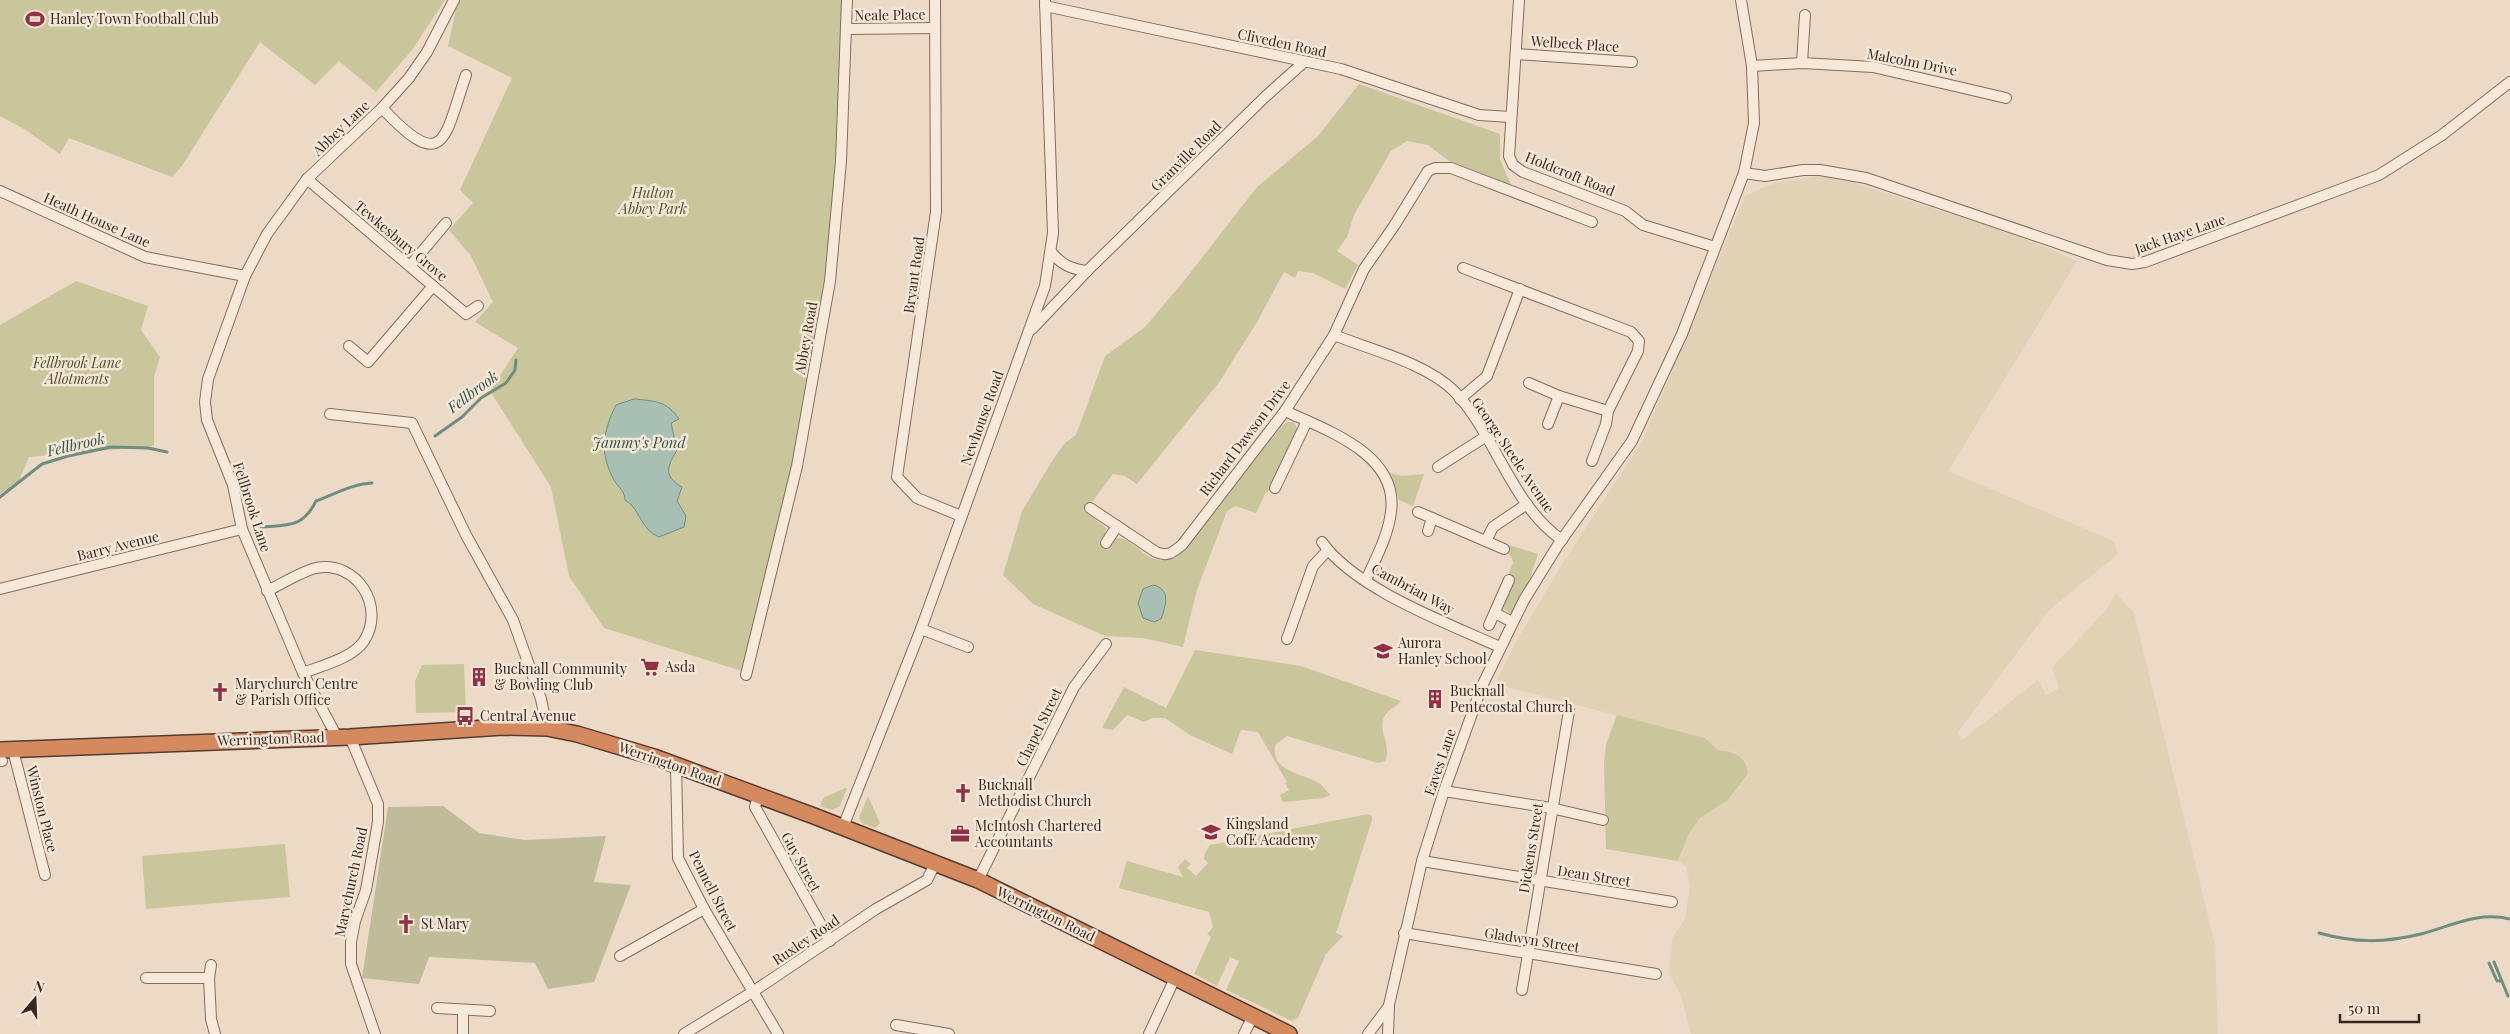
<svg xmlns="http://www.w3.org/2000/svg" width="2510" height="1034" font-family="'Playfair Display',serif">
<rect width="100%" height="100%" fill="#ecdac7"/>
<!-- farmland -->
<polygon fill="#e1d1b5" points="1820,176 1851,182 2019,236 2077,261 1948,471 2114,541 2118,554 2048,611 1958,732 1961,741 2038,680 2046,695 2059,688 2052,668 2108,608 2116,593 2134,613 2215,945 2218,1034 1691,1034 1681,996 1669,973 1672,939 1685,919 1690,886 1686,866 1678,861 1689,833 1700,818 1728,800 1748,775 1735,752 1718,750 1705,738 1495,684 1515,644 1561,566 1643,440 1745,196 1774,183"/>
<!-- green -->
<g fill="#cac69c">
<polygon points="0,0 445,0 412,50 376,92 339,61 315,85 260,42 182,166 172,177 69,138 60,154 24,129 0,116"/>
<polygon points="458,0 843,0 837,159 826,281 793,463 742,671 604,628 569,576 551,487 490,391 518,348 475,322 493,302 471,256 449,230 473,203 460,190 512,78 448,46"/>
<path d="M 1359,84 L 1500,134 L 1500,159 L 1511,185 L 1449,161 L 1428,145 L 1407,141 L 1391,151 L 1354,215 L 1347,237 L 1337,251 L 1358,265 L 1345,289 L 1313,273 L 1298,271 L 1295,278 L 1284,272 L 1257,322 L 1220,381 L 1137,484 L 1125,476 L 1113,474 L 1093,501 L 1089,502 L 1083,510 L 1106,528 L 1105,534 L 1099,543 L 1107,550 L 1117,538 C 1133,538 1142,558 1159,560 C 1164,561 1170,558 1175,558 L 1282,425 L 1288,422 L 1294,422 L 1298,431 L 1275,485 L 1265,494 L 1256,513 L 1235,506 L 1227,511 L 1197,590 L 1183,647 L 1143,638 L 1105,636 L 1033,604 L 1003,575 L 1022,511 L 1052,461 L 1064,444 L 1076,435 L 1105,356 L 1145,327 L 1183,282 L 1257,187 L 1318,136 Z"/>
<polygon points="76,281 148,306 141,330 160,357 154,377 154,446 29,457 18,483 0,494 0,325"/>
<polygon points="1391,473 1401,476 1424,474 1413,506 1399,500"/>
<polygon points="1509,545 1538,554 1530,578 1511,614 1503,608 1507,578 1513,563 1512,558 1507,552"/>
<path d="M 1195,650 L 1301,666 L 1401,701 C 1397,707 1389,709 1386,714 C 1375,729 1393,745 1385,761 L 1378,763 L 1287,736 L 1275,745 C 1271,770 1298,773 1315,781 C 1321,783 1326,790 1330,795 L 1323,798 L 1283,802 L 1280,795 L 1289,790 L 1285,783 L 1287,782 L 1258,732 L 1241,730 L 1232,754 L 1190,735 L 1165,718 L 1152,718 L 1144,722 L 1127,715 L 1113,730 L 1102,728 L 1124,687 L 1166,708 Z"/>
<polygon points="464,664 466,712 416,713 415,681 422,665"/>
<path d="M 1617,715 L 1705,738 L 1718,750 C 1736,752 1745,755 1748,774 L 1728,800 L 1700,818 L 1689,833 L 1678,861 L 1606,849 L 1604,763 L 1606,744 Z"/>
<polygon points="845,788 847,788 840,806 832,810 820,806 823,798"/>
<polygon points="868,796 880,823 875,828 862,823 859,818"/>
<polygon points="1368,814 1372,816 1372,820 1336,933 1343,936 1326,954 1298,1018 1292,1021 1226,990 1239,961 1230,957 1217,986 1194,974 1211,937 1207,934 1213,927 1209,912 1119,888 1127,861 1183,877 1178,867 1185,859 1191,864 1187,868 1196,876 1208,863 1204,859 1205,853 1210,845"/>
<polygon points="285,844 290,897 146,909 142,856"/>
</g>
<!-- cemetery -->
<polygon fill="#bfbc9a" points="443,806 479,833 525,840 606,836 594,882 631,885 594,982 548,989 535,963 429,957 419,984 362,978 388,807"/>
<!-- water -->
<g fill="#a8c0b4" stroke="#6f8e80">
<path d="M 634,399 C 655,401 667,401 679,419 L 671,423 L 677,450 C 667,467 663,476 682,487 L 677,501 L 686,516 L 684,527 L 659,537 C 640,530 641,509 625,500 C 625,491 618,487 614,480 C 599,453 603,431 616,405 Z"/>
<path d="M 1153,585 C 1171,589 1166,605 1161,619 L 1154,622 L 1143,618 L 1138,603 L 1143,589 Z"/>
</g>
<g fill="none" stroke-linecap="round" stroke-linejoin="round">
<!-- stream -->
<g stroke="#6f8e80" stroke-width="3">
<polyline points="435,436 462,417 481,398 506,383 515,370 516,360"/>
<polyline points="0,497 42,464 68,456 111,447 148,448 167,452"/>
<path d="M 261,527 C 287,525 303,528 316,501 C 335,494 352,484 372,483"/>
<path d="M 2319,933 C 2355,943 2384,943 2421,934 C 2451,926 2478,911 2510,919"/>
<polyline points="2494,962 2508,996"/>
<polyline points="2489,963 2497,981 2501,981"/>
</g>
<!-- minor casing -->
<g stroke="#876b5e" stroke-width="12">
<g id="minor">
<polyline points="935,0 936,212 897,477 917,498 961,516"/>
<polyline points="1519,0 1509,156 1513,165 1523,172 1625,211 1643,225 1715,247"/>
<polyline points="1045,6 1341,69 1479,115 1510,117"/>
<polyline points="847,29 934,28"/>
<polyline points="1516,54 1632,62"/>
<polyline points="1802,63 1805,15"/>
<polyline points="1752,66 1802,63 1873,67 2006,98"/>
<path d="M 382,108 C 445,175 444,139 466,75"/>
<polyline points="1744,173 1765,176 1803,170 1820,170 1866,178 2107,260 2132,264 2145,262 2379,175 2442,135 2510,82"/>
<polyline points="307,179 466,314 478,306"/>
<polyline points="0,191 145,257 245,276"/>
<path d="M 1051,252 C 1062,265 1071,269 1087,271"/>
<polyline points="410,266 446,223"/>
<polyline points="1463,268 1631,332 1639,341 1638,351 1608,411 1606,424 1592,461"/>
<polyline points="1032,329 1087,271 1266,96 1304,62"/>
<path d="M 1334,335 C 1371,350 1427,363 1455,392 C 1495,434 1512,506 1562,540"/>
<polyline points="349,346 368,362 433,286"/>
<polyline points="1529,383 1559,396 1608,411"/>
<polyline points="1460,399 1487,376 1520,289"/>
<path d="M 1285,411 C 1326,430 1399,454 1391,512 C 1388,536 1376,558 1366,580"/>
<polyline points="330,414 412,423 466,535 513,620 541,699 547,728"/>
<polyline points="1548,424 1559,396"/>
<polyline points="1438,467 1485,437"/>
<polyline points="1275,488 1307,421"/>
<path d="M 1090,508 L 1156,552 C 1168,557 1172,553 1182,545 L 1285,411 L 1334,335 L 1364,269 L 1394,226 L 1428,171 L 1435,168 L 1451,168 L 1592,222"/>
<polyline points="1418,512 1504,549"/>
<polyline points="1428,531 1432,518"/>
<polyline points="1486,541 1493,527 1527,504"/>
<path d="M 1322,542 C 1355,589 1447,623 1500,647"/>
<polyline points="1106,543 1117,526"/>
<polyline points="0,589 242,529"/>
<path d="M 267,591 C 282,584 300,572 316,568 C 357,560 386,607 364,641 C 353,658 321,666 303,673"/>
<polyline points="1495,613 1512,622"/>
<polyline points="1489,625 1509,580"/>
<polyline points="921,629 968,647"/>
<polyline points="1287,639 1313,566 1328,550"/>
<polyline points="746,675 797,466 830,281 841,161 847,0"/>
<polyline points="337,737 303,673 242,529 233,485 207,420 205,402 208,379 245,276 267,234 307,179 382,108 409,78 427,52 454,0"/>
<polyline points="350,737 378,804 378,822 366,890 355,921 351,942 351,964 375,1034"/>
<polyline points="13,750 45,875"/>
<polyline points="0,761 2,761"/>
<polyline points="676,765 678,858 704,909 778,1034"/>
<polyline points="1444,791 1551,808 1603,820"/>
<polyline points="758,795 755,807 830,941"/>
<polyline points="843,827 921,629 1045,286 1053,233 1045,0"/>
<polyline points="1422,861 1672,902"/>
<polyline points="978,880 1074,687 1106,644"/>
<polyline points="1404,933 1656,974"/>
<polyline points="620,956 704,909"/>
<polyline points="146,978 209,978 211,1019 215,1034"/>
<polyline points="209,978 211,965"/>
<polyline points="1522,990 1569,711"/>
<polyline points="437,1008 490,1011"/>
<polyline points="896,1025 949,1034"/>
<polyline points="463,1034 463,1011"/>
<polyline points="684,1034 754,991 876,909 927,880 936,862"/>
<polyline points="1149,1034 1175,978"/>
<polyline points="1244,1034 1253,1016"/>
<polyline points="1368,1034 1389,1006"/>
<polyline points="1388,1034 1389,1005 1422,861 1444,791 1482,686 1524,600 1558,545 1632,441 1682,334 1744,173 1754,123 1752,66 1741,0"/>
</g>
</g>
<!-- highway casing -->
<g stroke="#553b31" stroke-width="18">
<polyline id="highway" points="0,750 350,737 503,727 547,728 577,734 654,757 814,816 978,880 1289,1034"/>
</g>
<!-- minor -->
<use href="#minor" stroke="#f7e9da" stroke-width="10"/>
<!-- highway -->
<use href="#highway" stroke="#d5895e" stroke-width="15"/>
</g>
<!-- icons -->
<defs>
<g id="stadium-bare" transform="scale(1.5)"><path d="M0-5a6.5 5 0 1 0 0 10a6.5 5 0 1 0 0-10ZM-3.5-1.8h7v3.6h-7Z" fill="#923145" stroke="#f4e6d7" stroke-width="2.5" paint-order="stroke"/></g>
<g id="school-bare" transform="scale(1.5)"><path d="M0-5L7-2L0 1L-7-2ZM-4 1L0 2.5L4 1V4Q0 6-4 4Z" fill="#923145" stroke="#f4e6d7" stroke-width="2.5" paint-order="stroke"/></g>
<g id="supermarket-bare" transform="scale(1.5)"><path d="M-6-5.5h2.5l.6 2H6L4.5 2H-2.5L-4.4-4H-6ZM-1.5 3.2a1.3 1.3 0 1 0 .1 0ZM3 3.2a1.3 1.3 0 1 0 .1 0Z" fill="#923145" stroke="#f4e6d7" stroke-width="2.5" paint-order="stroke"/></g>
<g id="building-bare" transform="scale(1.5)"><path d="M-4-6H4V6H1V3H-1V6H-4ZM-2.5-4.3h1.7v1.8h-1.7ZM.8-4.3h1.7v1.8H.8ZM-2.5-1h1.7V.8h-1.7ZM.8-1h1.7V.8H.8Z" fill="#923145" stroke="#f4e6d7" stroke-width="2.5" paint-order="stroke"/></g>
<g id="church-bare" transform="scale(1.5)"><path d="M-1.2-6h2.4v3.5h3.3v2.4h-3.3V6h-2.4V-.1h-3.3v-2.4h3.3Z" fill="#923145" stroke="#f4e6d7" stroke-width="2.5" paint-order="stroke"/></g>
<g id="bus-bare" transform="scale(1.5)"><path d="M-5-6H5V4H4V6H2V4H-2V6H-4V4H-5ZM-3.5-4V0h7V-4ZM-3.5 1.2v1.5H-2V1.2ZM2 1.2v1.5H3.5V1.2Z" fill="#923145" stroke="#f4e6d7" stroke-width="2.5" paint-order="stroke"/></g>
<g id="office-bare" transform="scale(1.5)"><path d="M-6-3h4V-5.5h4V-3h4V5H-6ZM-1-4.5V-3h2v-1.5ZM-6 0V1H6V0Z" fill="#923145" stroke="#f4e6d7" stroke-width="2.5" paint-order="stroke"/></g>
</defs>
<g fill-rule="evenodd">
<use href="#stadium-bare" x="35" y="19"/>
<use href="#school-bare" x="1383" y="651"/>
<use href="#supermarket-bare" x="650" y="667"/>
<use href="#building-bare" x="479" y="677"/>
<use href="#church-bare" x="220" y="692"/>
<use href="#building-bare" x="1435" y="699"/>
<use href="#bus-bare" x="465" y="716"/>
<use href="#church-bare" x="963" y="793"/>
<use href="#school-bare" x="1211" y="832"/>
<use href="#office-bare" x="960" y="834"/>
<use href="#church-bare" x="406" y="924"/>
</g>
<g text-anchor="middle" stroke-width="5" stroke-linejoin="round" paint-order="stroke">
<!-- street labels -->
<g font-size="14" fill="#382720" stroke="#f4e6d7">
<text transform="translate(890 15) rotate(-1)" y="5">Neale Place</text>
<text transform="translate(1282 43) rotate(12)" y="5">Cliveden Road</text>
<text transform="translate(1575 44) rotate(4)" y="5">Welbeck Place</text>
<text transform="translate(1912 62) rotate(11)" y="5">Malcolm Drive</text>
<text transform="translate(341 128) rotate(-44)" y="5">Abbey Lane</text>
<text transform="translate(1186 156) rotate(-45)" y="5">Granville Road</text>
<text transform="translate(1570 174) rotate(22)" y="5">Holdcroft Road</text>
<text transform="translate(97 220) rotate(24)" y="5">Heath House Lane</text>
<text transform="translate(2180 234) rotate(-19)" y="5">Jack Haye Lane</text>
<text transform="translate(401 241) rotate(40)" y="5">Tewkesbury Grove</text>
<text transform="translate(914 275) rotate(-82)" y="5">Bryant Road</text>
<text transform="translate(806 338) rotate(-80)" y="5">Abbey Road</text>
<text transform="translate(982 418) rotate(-70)" y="5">Newhouse Road</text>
<text transform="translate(1245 438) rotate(-53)" y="5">Richard Dawson Drive</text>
<text transform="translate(1513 455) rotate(56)" y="5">George Steele Avenue</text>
<text transform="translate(252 507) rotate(72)" y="5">Fellbrook Lane</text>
<text transform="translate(118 546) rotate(-14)" y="5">Barry Avenue</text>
<text transform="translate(1413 589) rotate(28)" y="5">Cambrian Way</text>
<text transform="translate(1039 727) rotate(-64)" y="5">Chapel Street</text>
<text transform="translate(271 739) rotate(-2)" y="5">Werrington Road</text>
<text transform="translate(1440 762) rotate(-71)" y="5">Eaves Lane</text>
<text transform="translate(670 764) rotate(19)" y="5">Werrington Road</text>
<text transform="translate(42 809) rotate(76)" y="5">Winston Place</text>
<text transform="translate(1531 848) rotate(-81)" y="5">Dickens Street</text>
<text transform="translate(801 862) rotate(61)" y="5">Guy Street</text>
<text transform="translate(1594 876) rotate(9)" y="5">Dean Street</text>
<text transform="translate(351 882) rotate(-78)" y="5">Marychurch Road</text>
<text transform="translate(713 891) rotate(63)" y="5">Pennell Street</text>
<text transform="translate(1046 914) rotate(26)" y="5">Werrington Road</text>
<text transform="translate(806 940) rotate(-34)" y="5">Ruxley Road</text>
<text transform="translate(1532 940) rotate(9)" y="5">Gladwyn Street</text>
</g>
<!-- poi labels -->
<g font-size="14" fill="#382720" stroke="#f4e6d7" text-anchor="start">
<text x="50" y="24">Hanley Town Football Club</text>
<text x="1398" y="648">Aurora<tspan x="1398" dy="16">Hanley School</tspan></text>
<text x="665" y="672">Asda</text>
<text x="494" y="674">Bucknall Community<tspan x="494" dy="16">&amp; Bowling Club</tspan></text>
<text x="235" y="689">Marychurch Centre<tspan x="235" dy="16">&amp; Parish Office</tspan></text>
<text x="1450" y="696">Bucknall<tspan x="1450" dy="16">Pentecostal Church</tspan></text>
<text x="480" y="721">Central Avenue</text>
<text x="978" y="790">Bucknall<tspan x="978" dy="16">Methodist Church</tspan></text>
<text x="1226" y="829">Kingsland<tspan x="1226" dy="16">CofE Academy</tspan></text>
<text x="975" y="831">McIntosh Chartered<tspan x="975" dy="16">Accountants</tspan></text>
<text x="421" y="929">St Mary</text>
</g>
<!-- park labels -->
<g font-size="14" font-style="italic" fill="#515328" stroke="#f4e6d7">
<text x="653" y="198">Hulton<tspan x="653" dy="16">Abbey Park</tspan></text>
<text x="77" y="368">Fellbrook Lane<tspan x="77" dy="16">Allotments</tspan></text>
</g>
<!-- water labels -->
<g font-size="15" font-style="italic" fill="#31574d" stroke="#f4e6d7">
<text transform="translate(473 392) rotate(-37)" y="5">Fellbrook</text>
<text x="639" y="448">Jammy's Pond</text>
<text transform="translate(76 445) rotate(-13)" y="5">Fellbrook</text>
</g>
</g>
<!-- north arrow -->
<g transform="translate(35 999) rotate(19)" stroke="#f4e6d7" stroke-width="4" paint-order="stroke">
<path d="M0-4L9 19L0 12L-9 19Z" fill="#382720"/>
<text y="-8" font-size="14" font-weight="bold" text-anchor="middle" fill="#382720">N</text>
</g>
<!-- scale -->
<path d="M2340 1014v8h79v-8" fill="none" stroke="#382720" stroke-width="2.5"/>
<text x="2348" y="1014" font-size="15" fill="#382720" stroke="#f4e6d7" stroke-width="4" paint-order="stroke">50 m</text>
</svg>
